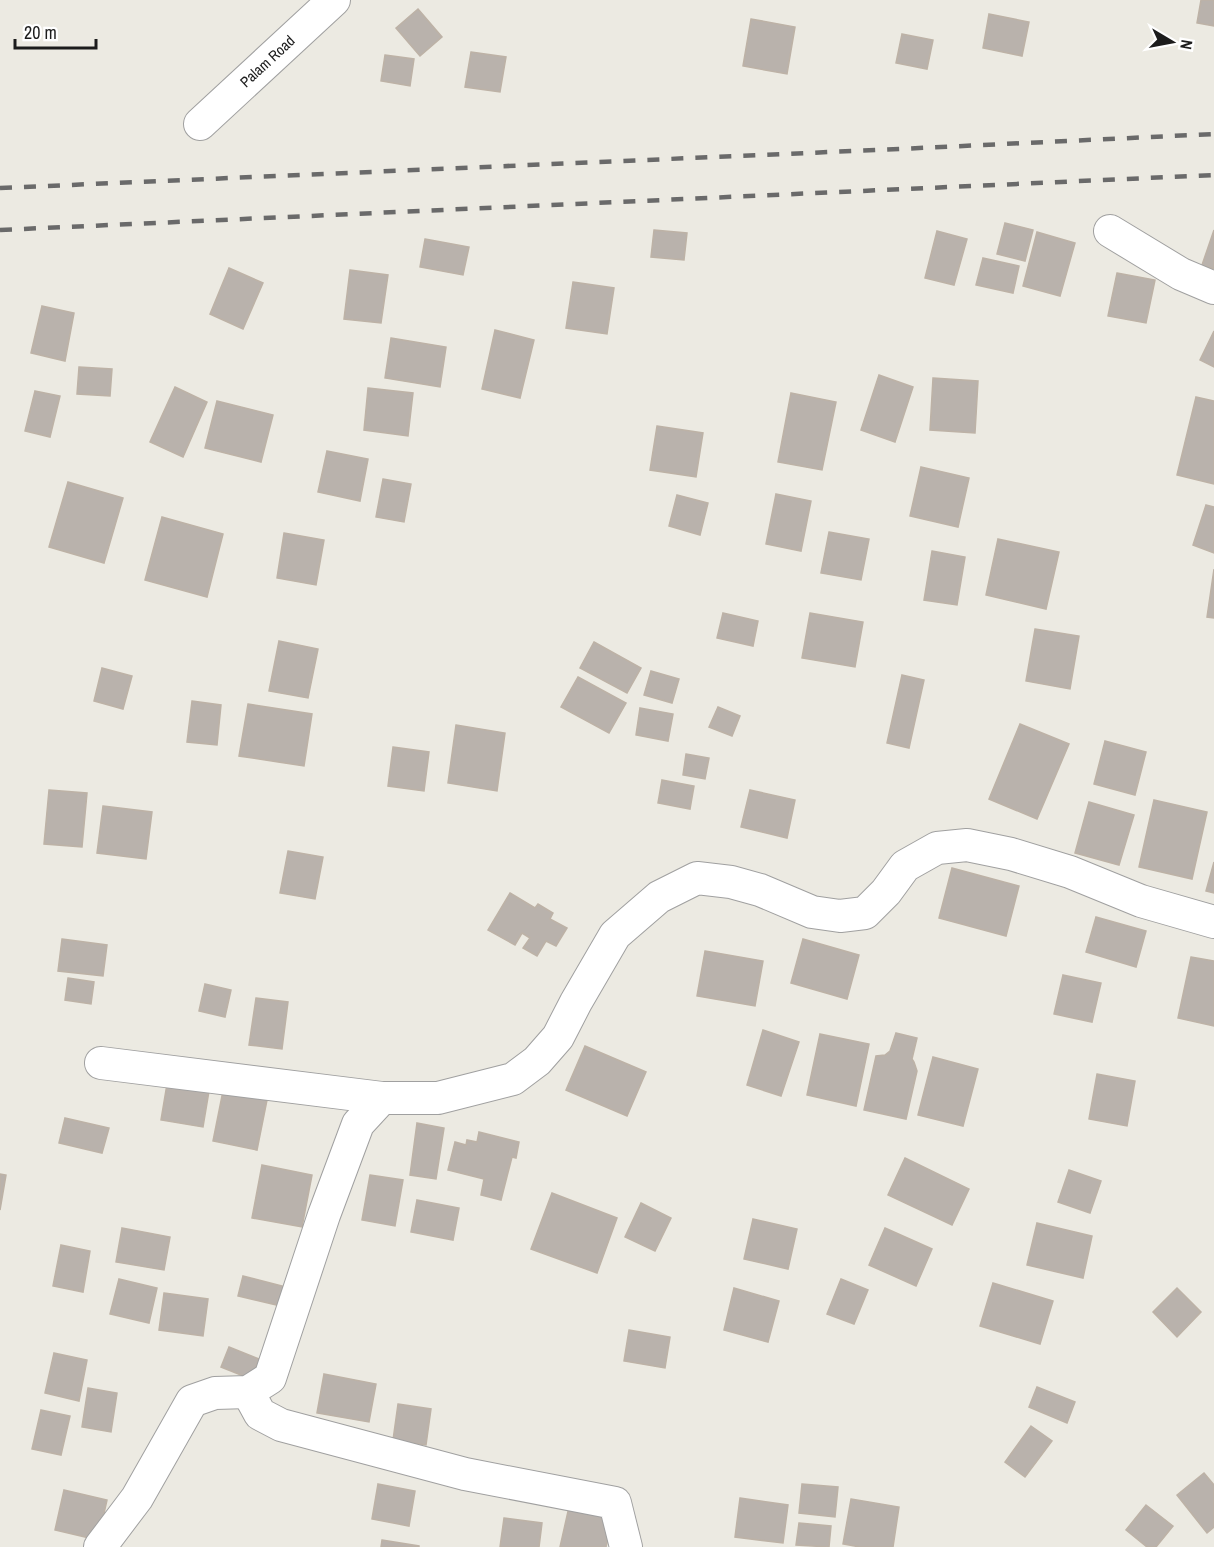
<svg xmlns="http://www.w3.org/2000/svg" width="1214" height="1547" font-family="'Archivo Narrow',sans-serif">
<rect width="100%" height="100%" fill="#eceae2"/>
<!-- building -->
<g fill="#b9b2ac" stroke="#bdb2a6" stroke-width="1.5">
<polygon points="1201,0 1214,0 1214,26 1197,23"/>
<polygon points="418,9 442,37 420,56 396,28"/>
<polygon points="989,14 1029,22 1022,56 983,48"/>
<polygon points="751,19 795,27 787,74 743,66"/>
<polygon points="902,34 933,40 927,69 896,63"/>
<polygon points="471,52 506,57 500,92 465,87"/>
<polygon points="385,55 414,59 410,86 381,81"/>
<polygon points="1005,223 1033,230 1025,261 997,254"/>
<polygon points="654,230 687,233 684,260 651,257"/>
<polygon points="1214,230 1214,269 1202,265"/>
<polygon points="937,231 967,239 954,285 925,278"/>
<polygon points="1037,232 1075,243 1060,296 1023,286"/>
<polygon points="425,239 469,247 463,275 420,267"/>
<polygon points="983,258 1019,266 1013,293 976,285"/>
<polygon points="229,268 263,283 243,329 210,314"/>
<polygon points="350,270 388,275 381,323 344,319"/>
<polygon points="1117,273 1155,280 1146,323 1108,316"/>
<polygon points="573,282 614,288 607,334 566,328"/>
<polygon points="42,306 74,313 65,361 31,353"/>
<polygon points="495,330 534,340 520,398 482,389"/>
<polygon points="1214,331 1214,367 1200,360"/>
<polygon points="391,338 446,347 440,387 385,378"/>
<polygon points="79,367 112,369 110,396 77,394"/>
<polygon points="879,375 913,387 895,442 861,430"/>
<polygon points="933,378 978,381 975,433 930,430"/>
<polygon points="175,387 207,402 183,457 150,442"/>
<polygon points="368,388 413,393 408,436 364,430"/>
<polygon points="35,391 60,396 50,437 25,431"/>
<polygon points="791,393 836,402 822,470 778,462"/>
<polygon points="1196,397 1214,401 1214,484 1177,475"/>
<polygon points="217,401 273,415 261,462 205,448"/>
<polygon points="657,426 703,433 696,477 650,470"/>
<polygon points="327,451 368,459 360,501 318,492"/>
<polygon points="921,467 969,478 958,527 910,516"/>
<polygon points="383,479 411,484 404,522 376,517"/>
<polygon points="68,482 123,498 104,563 49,547"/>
<polygon points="776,494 811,501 801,551 766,544"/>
<polygon points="677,495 708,503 700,535 669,526"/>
<polygon points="1206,505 1214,507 1214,553 1193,545"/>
<polygon points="162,517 223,534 207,597 145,580"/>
<polygon points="829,532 869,539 861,580 821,573"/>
<polygon points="284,533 324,540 316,585 277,578"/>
<polygon points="998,539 1059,552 1046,609 986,595"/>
<polygon points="932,551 965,557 957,605 924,600"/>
<polygon points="1214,569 1214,618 1207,617"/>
<polygon points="723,613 758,621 753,646 717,638"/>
<polygon points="810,613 863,622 855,667 802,658"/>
<polygon points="1035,629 1079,636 1070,689 1026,681"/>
<polygon points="279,641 318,649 308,698 269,691"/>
<polygon points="594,642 641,668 627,693 580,668"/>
<polygon points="102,668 132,676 123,709 94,701"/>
<polygon points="651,671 679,679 672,703 644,695"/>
<polygon points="902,675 924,680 909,748 887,743"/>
<polygon points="578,677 626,703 609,733 561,707"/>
<polygon points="192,701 221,705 217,745 187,742"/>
<polygon points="248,704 312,714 304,766 239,756"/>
<polygon points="718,707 740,716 732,736 709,727"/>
<polygon points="640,708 673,714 668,741 636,735"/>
<polygon points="1020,724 1069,744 1037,819 989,799"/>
<polygon points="456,725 505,733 497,791 448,783"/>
<polygon points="1105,741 1146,752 1135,795 1094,784"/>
<polygon points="393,747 429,752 424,791 388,786"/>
<polygon points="686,754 709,758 705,779 683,775"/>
<polygon points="662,780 694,786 690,809 658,803"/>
<polygon points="49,790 87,793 82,847 44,844"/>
<polygon points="750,790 795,800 787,838 741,827"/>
<polygon points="1154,800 1207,812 1192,879 1139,867"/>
<polygon points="1089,802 1134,815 1119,865 1075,853"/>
<polygon points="103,806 152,812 146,859 97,853"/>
<polygon points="288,851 323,857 315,899 280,893"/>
<polygon points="1214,862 1214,893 1206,891"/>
<polygon points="952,868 1019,886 1006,936 939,918"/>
<polygon points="510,893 535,908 538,904 553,913 550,919 567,928 556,946 546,941 537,956 523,948 530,938 522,933 515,945 488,930"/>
<polygon points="1096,917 1146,931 1136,967 1086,952"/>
<polygon points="62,939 107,945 103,976 58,971"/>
<polygon points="803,939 859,955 847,999 791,983"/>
<polygon points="705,951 763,961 755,1006 697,996"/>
<polygon points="1191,957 1214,961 1214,1026 1178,1018"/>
<polygon points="1063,975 1101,983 1092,1022 1054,1014"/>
<polygon points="68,978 94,982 91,1004 65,1000"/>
<polygon points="205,984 231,990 225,1017 199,1011"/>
<polygon points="256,998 288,1002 282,1049 249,1045"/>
<polygon points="763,1030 799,1042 781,1096 747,1085"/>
<polygon points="896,1033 917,1038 912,1059 914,1062 917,1071 906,1119 864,1110 876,1056 885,1055 890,1051"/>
<polygon points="820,1034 869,1044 856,1106 807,1095"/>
<polygon points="585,1046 646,1072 627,1116 566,1090"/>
<polygon points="933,1057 978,1069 963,1126 918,1115"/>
<polygon points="1097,1074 1135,1081 1127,1126 1089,1119"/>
<polygon points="168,1078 210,1085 203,1127 161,1120"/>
<polygon points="223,1091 267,1100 257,1150 213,1141"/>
<polygon points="65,1118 109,1128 102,1153 59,1143"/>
<polygon points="417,1123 444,1128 436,1179 410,1175"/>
<polygon points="479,1132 519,1142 516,1158 512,1157 501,1200 481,1195 484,1179 448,1170 455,1142 466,1145 467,1140 477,1142"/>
<polygon points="905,1158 969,1189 952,1225 888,1195"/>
<polygon points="262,1165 312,1175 302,1227 252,1218"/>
<polygon points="1069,1170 1101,1181 1090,1213 1058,1202"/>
<polygon points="0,1174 6,1175 0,1210"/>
<polygon points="370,1175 403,1180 395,1226 362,1220"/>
<polygon points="552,1193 617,1218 597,1273 531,1249"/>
<polygon points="417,1200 459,1208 453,1240 411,1232"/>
<polygon points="641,1203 671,1218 655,1251 625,1237"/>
<polygon points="753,1219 797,1229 788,1269 744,1259"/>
<polygon points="1037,1223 1092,1236 1083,1278 1027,1265"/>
<polygon points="122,1228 170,1237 164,1270 116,1262"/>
<polygon points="885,1228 932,1249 916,1286 869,1265"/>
<polygon points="61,1245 90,1251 83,1292 53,1286"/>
<polygon points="243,1276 286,1287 281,1306 238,1296"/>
<polygon points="119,1279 157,1288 149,1323 110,1314"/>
<polygon points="841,1279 868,1290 854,1324 827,1314"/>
<polygon points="993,1283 1053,1301 1040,1344 980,1326"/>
<polygon points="734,1288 779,1301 768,1342 724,1330"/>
<polygon points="1177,1288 1201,1312 1177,1337 1153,1312"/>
<polygon points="164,1293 208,1299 203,1336 159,1330"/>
<polygon points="629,1330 670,1337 665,1368 624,1361"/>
<polygon points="229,1347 259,1359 251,1379 221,1367"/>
<polygon points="54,1353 87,1360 79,1401 45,1393"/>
<polygon points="324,1374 376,1384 369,1422 317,1413"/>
<polygon points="1037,1387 1075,1402 1067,1423 1029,1407"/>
<polygon points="88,1388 117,1393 111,1432 82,1427"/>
<polygon points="398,1404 431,1409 426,1445 393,1440"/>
<polygon points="41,1410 70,1416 61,1455 32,1449"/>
<polygon points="1031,1426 1052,1441 1025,1477 1005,1462"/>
<polygon points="1204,1473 1214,1485 1214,1527 1207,1533 1177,1495"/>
<polygon points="378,1484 415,1491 409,1526 372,1519"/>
<polygon points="802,1484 838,1487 835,1517 799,1513"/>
<polygon points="64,1490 107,1500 98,1540 55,1530"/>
<polygon points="740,1498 788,1505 783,1543 735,1537"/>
<polygon points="851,1499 899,1507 893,1547 860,1547 843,1544"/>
<polygon points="1146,1505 1173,1526 1156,1547 1147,1547 1126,1530"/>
<polygon points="569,1507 613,1517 606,1547 560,1547"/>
<polygon points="504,1518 542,1523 539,1547 500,1547"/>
<polygon points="799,1523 831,1526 829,1547 796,1545"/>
<polygon points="382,1540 419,1546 419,1547 381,1547"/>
</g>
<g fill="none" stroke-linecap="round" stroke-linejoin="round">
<!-- minor casing -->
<g stroke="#a0a0a0" stroke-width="34">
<g id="minor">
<path id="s1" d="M 200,124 L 334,0"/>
<polyline points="1110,231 1181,274 1214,288"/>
<polyline points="101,1063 382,1098"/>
<polyline points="248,1392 260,1414 281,1425 465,1474 615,1503 626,1547"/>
<polyline points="100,1547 137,1498 192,1401 215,1393 248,1392 270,1378 324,1215 358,1124 382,1098 438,1098 513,1079 537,1061 558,1037 576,1002 615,935 659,897 697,878 731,882 760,890 812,912 840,916 865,913 886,892 905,866 937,848 967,845 1011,854 1070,872 1141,901 1214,922"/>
</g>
</g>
<!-- minor -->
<use href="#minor" stroke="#fff" stroke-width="32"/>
<!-- rail -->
<g stroke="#6a6a6a" stroke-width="4.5" stroke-dasharray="12 12" stroke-linecap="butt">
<polyline points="0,188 899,149 1214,134"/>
<polyline points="0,230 1214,175"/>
</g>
</g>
<g text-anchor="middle" stroke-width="5" stroke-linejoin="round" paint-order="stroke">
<!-- street labels -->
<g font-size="15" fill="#1c1c1c" stroke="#fff">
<text dy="5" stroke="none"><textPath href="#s1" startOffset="92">Palam Road</textPath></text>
</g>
</g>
<!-- north arrow -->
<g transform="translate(1172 42) rotate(100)" stroke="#ffffff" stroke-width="4.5" paint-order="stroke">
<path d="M0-4.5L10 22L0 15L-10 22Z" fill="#1c1c1c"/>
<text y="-9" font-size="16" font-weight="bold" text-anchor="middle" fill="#1c1c1c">N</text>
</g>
<!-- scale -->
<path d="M15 39v9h81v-9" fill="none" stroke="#1c1c1c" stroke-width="3"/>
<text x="24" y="39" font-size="18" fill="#1c1c1c" stroke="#ffffff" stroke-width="4.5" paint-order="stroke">20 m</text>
</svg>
